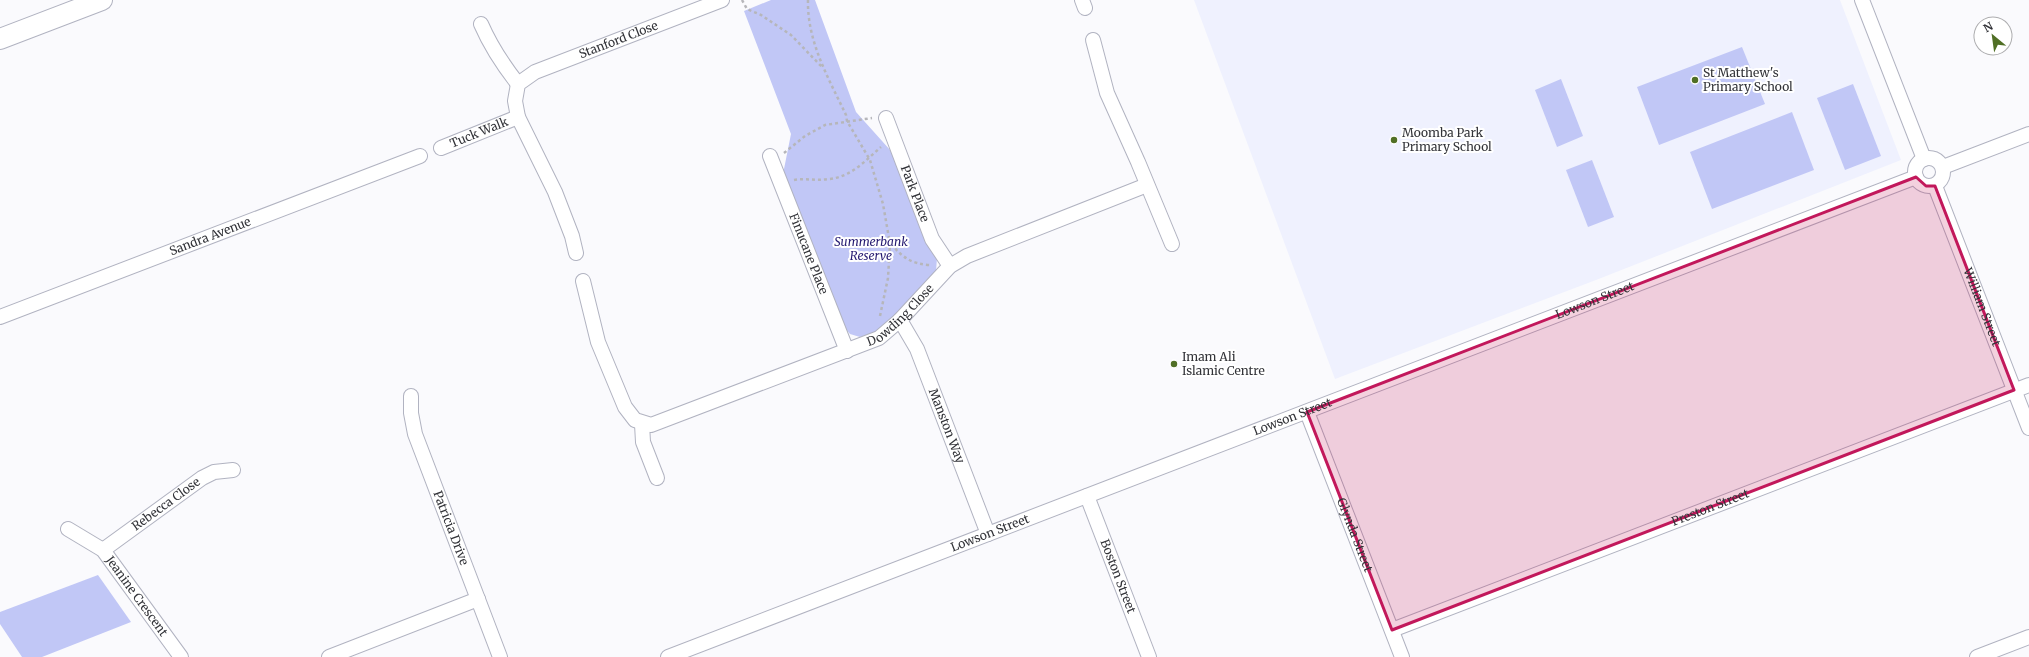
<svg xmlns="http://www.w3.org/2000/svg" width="2029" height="657" font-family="Merriweather,serif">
<rect width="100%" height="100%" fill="#fafafd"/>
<!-- built -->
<polygon fill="#eff1fe" points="1194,0 1840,0 1901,160 1596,280 1335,379"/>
<!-- green -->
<g fill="#c1c7f6">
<polygon points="771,0 815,0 856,112 891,151 926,241 937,257 936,272 892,320 879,331 860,337 850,334 844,327 783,174 791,134 744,11"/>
<polygon points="1742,47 1765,104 1659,145 1637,87"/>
<polygon points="1561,79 1583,136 1557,147 1535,90"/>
<polygon points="1853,84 1881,156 1845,170 1817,98"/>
<polygon points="1792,112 1814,170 1712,209 1690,152"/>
<polygon points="1592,160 1614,217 1588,227 1566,170"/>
<polygon points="98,575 131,622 42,657 22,657 0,624 0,612"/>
</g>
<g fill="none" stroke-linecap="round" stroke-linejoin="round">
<!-- street casing -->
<g stroke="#b1b3c1" stroke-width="16">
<g id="street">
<polyline points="1082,0 1085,8"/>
<polyline points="1862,0 1924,159"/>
<path d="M 481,24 C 491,47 503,65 518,84"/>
<polyline points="1093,40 1107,93 1138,162 1172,244"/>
<path id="s1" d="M 886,118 L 932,239 L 950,266"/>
<path id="s2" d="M 441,148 L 518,117"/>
<path id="s3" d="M 770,156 L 847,351"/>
<circle cx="1929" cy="172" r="14"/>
<polyline points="1943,167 2029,134"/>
<path id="s4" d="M 1935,186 L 2029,428"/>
<path id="s5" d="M 576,253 L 572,236 L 555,192 L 518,117 L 515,101 L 518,84 L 535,72 L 722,0"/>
<path id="s6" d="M 583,281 L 598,342 L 625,407 L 635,420 L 651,425 L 879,338 L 900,320 L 950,266 L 967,256 L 1147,185"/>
<path id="s7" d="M 0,317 L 420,156"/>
<path id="s8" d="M 900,320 L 917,349 L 988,534"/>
<path id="s9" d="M 411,396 L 411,413 L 415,434 L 500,657"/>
<path id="s10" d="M 1307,412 L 1402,657"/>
<polyline points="642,424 643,442 657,478"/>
<path id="s11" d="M 1087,496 L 1149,657"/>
<path id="s12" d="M 68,529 L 103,550 L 181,657"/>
<path id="s13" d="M 103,550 L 202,478 L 214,472 L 233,470"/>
<path id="s14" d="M 1392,630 L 2029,385"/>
<polyline points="329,657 478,599"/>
<path id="s15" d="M 668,657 L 1916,177"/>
<polyline points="1977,657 2029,637"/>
</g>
</g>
<!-- secondary casing -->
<g stroke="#b1b3c1" stroke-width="22">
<polyline id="secondary" points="0,39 102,0"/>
</g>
<!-- path -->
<g stroke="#b6b6ba" stroke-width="2.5" stroke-dasharray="3 3" stroke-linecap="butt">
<polyline points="742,0 747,9 761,15 791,35 822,67"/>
<path d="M 808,0 C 807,42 829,79 846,115 L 847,121 L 870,160 L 883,204 L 890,244 L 888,278 L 880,316"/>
<polyline points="784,153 805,136 825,125 872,118"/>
<path d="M 794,180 C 806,178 817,181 829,179 C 851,177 865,161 881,147"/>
<path d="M 891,244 C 903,258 912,264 930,265"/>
</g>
<!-- street -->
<use href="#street" stroke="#fff" stroke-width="14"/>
<!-- secondary -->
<use href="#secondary" stroke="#fff" stroke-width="20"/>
</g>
<!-- marked area -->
<path fill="#c2185b" fill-opacity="0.2" stroke="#c2185b" stroke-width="3" stroke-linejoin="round" d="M 1916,177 L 1926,186 L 1935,186 L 2014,390 L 1392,630 L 1307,412 Z"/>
<!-- markers -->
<g fill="#506f25" stroke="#fff" stroke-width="1.5">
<circle cx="1695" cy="80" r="4"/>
<circle cx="1394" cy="140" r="4"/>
<circle cx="1174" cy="364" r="4"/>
</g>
<g text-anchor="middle" stroke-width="4" stroke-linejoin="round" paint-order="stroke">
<!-- street labels -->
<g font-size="12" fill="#323338" stroke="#fff">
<text dy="4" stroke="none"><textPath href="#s5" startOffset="292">Stanford Close</textPath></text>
<text dy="4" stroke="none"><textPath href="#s2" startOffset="41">Tuck Walk</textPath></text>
<text dy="4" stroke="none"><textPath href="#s1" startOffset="81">Park Place</textPath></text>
<text dy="4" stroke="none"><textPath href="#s7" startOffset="225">Sandra Avenue</textPath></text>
<text dy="4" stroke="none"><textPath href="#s3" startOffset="105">Finucane Place</textPath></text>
<text dy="4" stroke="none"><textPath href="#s15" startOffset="993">Lowson Street</textPath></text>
<text dy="4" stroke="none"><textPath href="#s4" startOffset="130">William Street</textPath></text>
<text dy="4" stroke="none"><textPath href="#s6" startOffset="441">Dowding Close</textPath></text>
<text dy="4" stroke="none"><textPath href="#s15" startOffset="669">Lowson Street</textPath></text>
<text dy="4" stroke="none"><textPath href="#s8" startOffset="116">Manston Way</textPath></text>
<text dy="4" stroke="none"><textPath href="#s13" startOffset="78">Rebecca Close</textPath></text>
<text dy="4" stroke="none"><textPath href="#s14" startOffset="341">Preston Street</textPath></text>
<text dy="4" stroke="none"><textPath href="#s9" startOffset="139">Patricia Drive</textPath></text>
<text dy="4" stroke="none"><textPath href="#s15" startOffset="345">Lowson Street</textPath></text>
<text dy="4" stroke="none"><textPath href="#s10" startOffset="132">Glynda Street</textPath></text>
<text dy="4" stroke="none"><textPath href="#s11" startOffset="86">Boston Street</textPath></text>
<text dy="4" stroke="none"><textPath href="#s12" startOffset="98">Jeanine Crescent</textPath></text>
</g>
<!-- poi labels -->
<g font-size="12" fill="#323338" stroke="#fff" text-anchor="start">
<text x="1703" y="77">St Matthew's<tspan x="1703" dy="14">Primary School</tspan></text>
<text x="1402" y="137">Moomba Park<tspan x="1402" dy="14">Primary School</tspan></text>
<text x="1182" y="361">Imam Ali<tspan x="1182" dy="14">Islamic Centre</tspan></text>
</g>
<!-- park labels -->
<g font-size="12" font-style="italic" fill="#241970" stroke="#fff">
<text x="871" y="246">Summerbank<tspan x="871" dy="14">Reserve</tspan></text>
</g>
</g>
<!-- north arrow -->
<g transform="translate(1993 36) rotate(331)"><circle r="19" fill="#ffffff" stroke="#adadaf"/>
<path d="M0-3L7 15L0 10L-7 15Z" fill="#506f25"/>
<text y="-6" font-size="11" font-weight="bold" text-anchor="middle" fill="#323338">N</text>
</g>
</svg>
